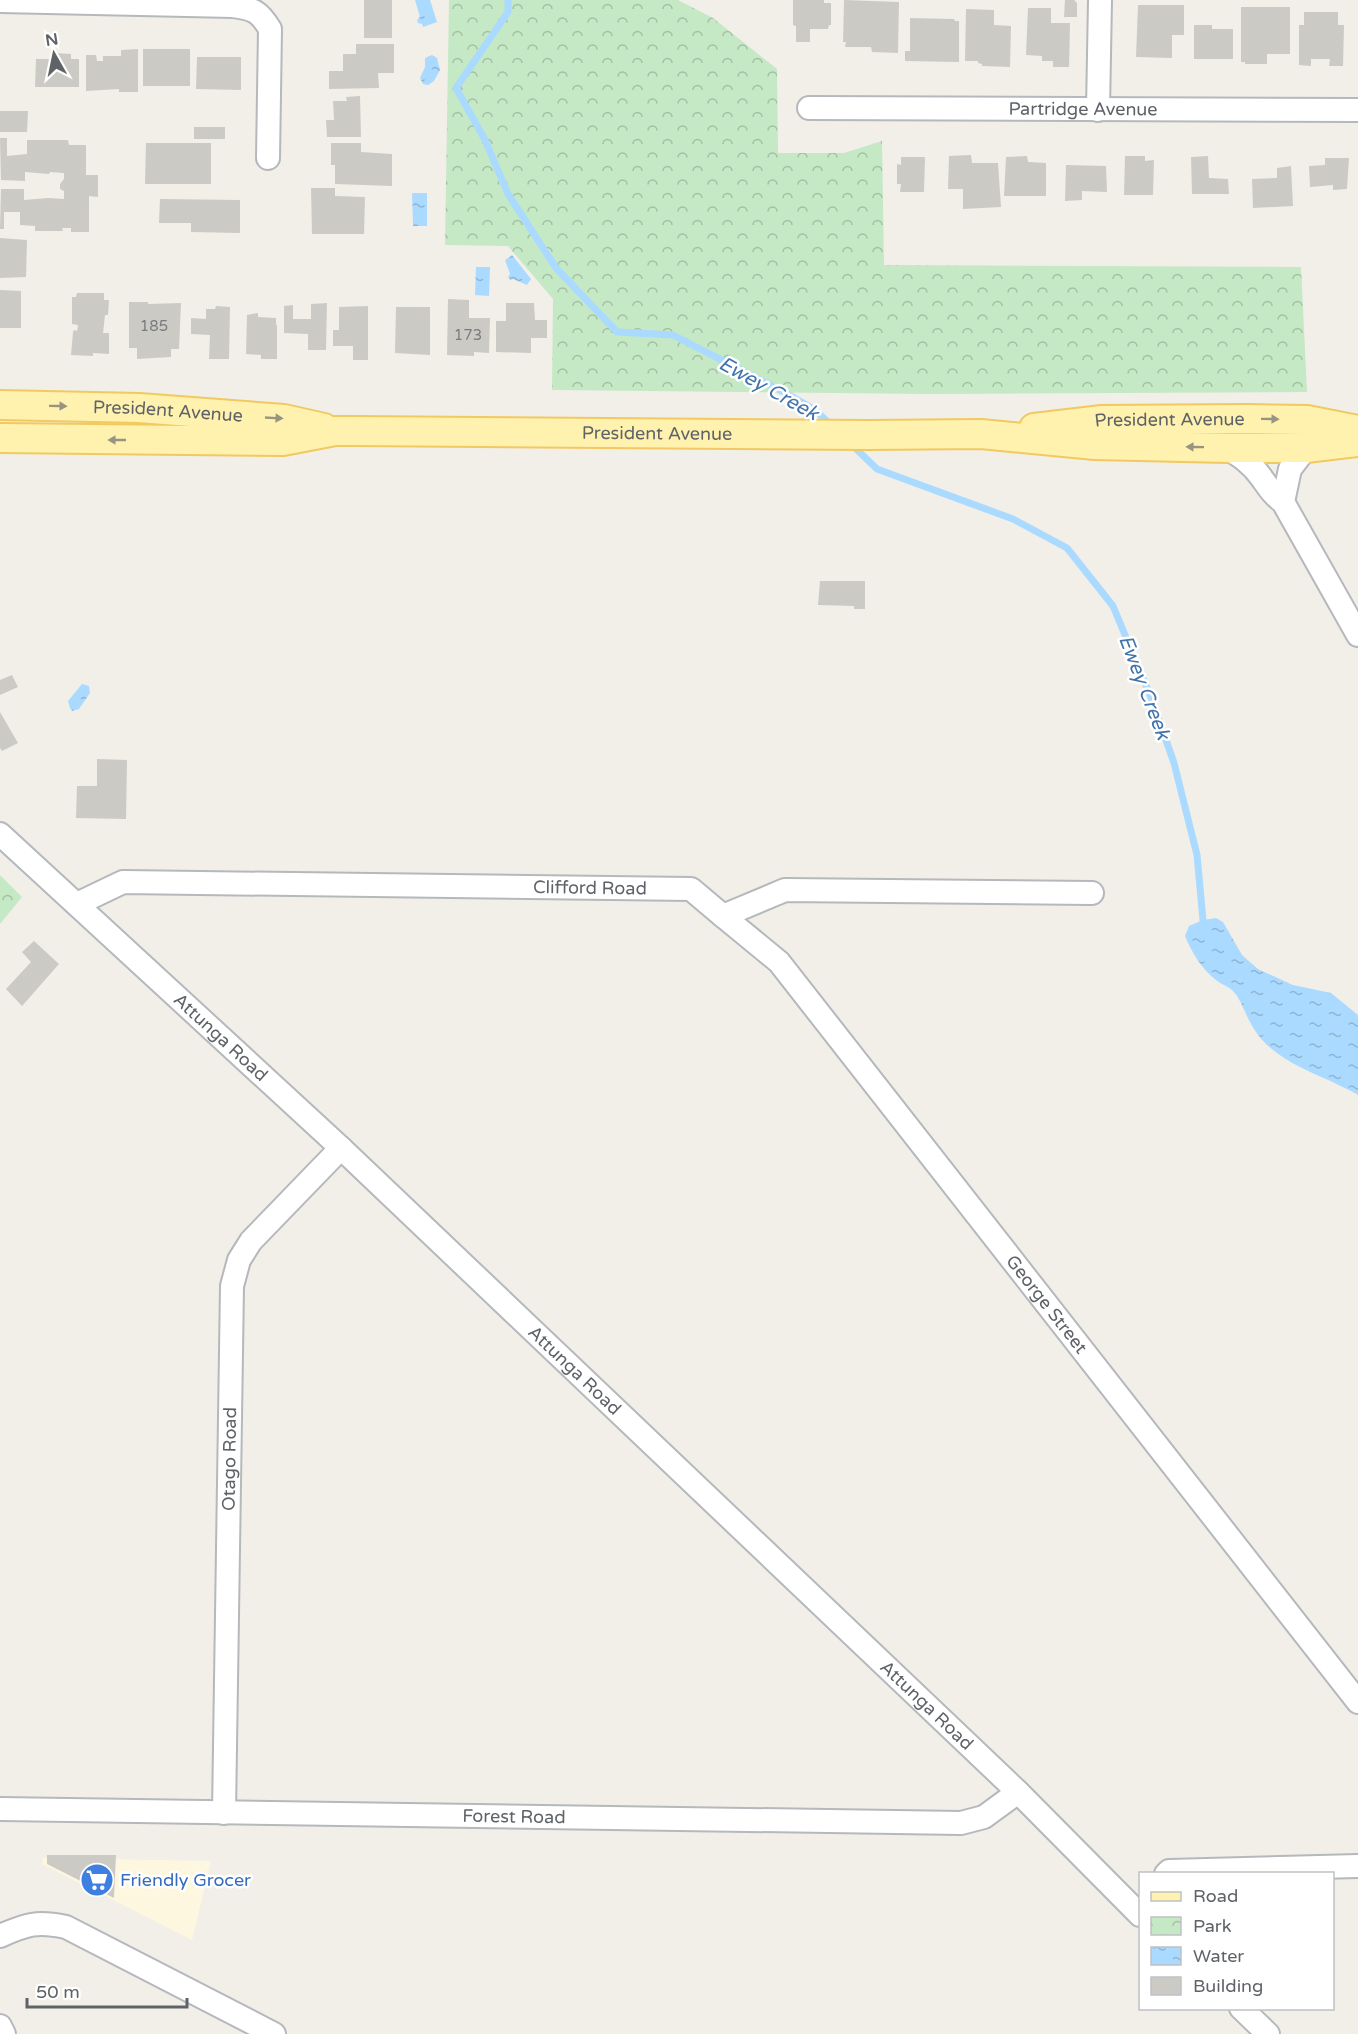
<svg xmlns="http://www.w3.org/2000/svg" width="1358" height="2034" font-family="'Varela Round',sans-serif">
<defs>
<pattern id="park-crowns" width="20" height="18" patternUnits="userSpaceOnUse" patternTransform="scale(1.5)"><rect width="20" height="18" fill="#c5e8c5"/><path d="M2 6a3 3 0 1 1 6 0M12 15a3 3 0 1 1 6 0" fill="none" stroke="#a3c0a4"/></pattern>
<pattern id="water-ripples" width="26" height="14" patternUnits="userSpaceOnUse" patternTransform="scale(1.5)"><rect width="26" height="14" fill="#aadaff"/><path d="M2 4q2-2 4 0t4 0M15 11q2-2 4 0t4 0" fill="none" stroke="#8eb4d2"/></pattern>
</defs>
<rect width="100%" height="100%" fill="#f1efe8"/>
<!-- commercial -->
<polygon fill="#fef7e0" points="43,1858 211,1861 192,1940 42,1864"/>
<!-- park -->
<g fill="url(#park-crowns)">
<polygon points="449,0 678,0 713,18 777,69 778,153 844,153 882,141 884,265 1301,267 1307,392 931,394 552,390 553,299 508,246 445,245"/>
<polygon points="0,875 22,897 0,924"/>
</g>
<!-- water -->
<g fill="url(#water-ripples)">
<polygon points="415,0 430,0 437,22 423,27 422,24 418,23 417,20 420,17"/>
<polygon points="432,55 437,58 440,70 434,81 428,85 423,84 420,78 425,67 425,58"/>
<polygon points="412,193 427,193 427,226 413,226"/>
<polygon points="512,255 531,279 527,285 513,279 510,280 508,277 510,274 505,260"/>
<polygon points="476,267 490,267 489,296 475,295"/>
<polygon points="82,684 89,686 90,693 79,709 72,711 70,708 68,701"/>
<path d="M 1216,918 L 1223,922 L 1242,955 L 1258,969 L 1293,985 L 1331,993 L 1358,1015 L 1358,1095 C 1327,1077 1293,1069 1266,1044 C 1260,1038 1254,1030 1250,1022 C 1244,1011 1241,999 1232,990 C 1227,986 1221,984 1216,980 C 1202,969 1192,953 1185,936 L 1189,926 L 1203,920 Z"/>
</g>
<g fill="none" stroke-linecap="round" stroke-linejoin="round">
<!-- stream -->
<g stroke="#aadaff" stroke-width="7">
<polyline points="508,0 508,12 456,88 485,140 508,194 556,268 617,332 673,335 791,396 815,410 832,426"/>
<polyline points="851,444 877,469 1013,519 1067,548 1113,606 1152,700 1174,763 1197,855 1203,920"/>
</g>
</g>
<!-- building -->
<g fill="#cccac5">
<rect x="364" y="0" width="28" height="38"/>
<polygon points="793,0 824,0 824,3 831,3 831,25 829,25 828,29 810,29 810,42 796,42 796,26 793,25"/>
<polygon points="844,0 899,2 898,53 872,52 871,47 845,47 846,42 843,42"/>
<polygon points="1065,0 1074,0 1077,3 1077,17 1064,17"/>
<polygon points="1138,5 1184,5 1184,35 1172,35 1172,58 1136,57"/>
<polygon points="1241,7 1290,7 1290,54 1267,54 1267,64 1245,64 1245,62 1241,62"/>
<polygon points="1028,8 1051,8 1051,23 1070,23 1069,67 1053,67 1053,61 1042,61 1042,56 1026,55"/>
<polygon points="966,9 994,10 994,25 1011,26 1010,67 982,66 982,64 978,63 978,61 965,61"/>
<polygon points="1304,12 1338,12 1338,25 1344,25 1343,66 1329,66 1330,59 1311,59 1311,66 1299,65 1299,25 1304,25"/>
<polygon points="910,18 954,19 955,21 959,21 959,62 905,61 905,51 910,51"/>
<polygon points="1194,25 1212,25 1212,29 1233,29 1233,59 1194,59"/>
<polygon points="356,44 394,44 394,73 378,73 379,88 329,89 329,71 343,71 343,54 356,54"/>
<polygon points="138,49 138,92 119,92 119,89 86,91 86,55 96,55 97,61 103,61 103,56 121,56 121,50"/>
<rect x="143" y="49" width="47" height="37"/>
<polygon points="54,53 71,54 71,59 79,59 79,87 35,87 36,59 54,59"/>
<polygon points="197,57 241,57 241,90 196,89"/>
<polygon points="360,96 361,137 327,137 326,120 334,120 333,101 347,101 346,97"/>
<polygon points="0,111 28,111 27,132 0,132"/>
<rect x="194" y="127" width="31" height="12"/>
<polygon points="0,138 7,138 7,156 27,154 27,140 68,140 69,145 86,145 86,175 98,175 98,197 89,196 89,232 71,232 71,228 62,228 63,231 35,231 35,226 20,225 20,212 4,212 4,229 0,229 1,189 24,189 24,200 48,198 64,199 64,191 60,189 60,184 64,179 64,173 50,172 49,174 25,172 25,181 1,180"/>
<polygon points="146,143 211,143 211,184 145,184"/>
<polygon points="331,143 361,143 361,152 392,154 392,186 335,184 335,165 331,165"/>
<polygon points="971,155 972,163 998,163 1001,207 963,209 963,189 948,189 949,156"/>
<polygon points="1027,156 1028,162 1046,163 1046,196 1004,196 1006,157"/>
<polygon points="1125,156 1145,156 1145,161 1154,160 1153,195 1124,195"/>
<polygon points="1208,156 1209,178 1228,179 1229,194 1192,194 1191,157"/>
<polygon points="901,157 925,157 924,192 900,192 901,184 897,184 897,164 901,165"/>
<polygon points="1325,158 1349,158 1347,189 1333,190 1333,185 1310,187 1309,166 1325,165"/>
<polygon points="1066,165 1106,166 1107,192 1082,191 1082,200 1065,201"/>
<polygon points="1291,166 1293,206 1253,208 1252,179 1277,178 1277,168"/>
<polygon points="311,188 335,188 335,196 365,197 364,234 312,234"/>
<polygon points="160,199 240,200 240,233 191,232 191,223 159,223"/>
<polygon points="0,238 27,240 26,277 0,278"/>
<polygon points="0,290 21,291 21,328 0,328"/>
<polygon points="77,293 104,293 104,300 109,300 108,315 105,315 103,333 109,333 109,354 93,353 93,356 71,355 73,332 74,330 77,331 78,325 72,324 72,297 76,297"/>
<polygon points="448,299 469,300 469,318 490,318 489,353 474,352 474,356 447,355"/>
<polygon points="129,302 148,302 148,304 181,303 179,349 171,349 171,357 137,359 137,348 129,348"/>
<polygon points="327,303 326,350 308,350 308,334 284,333 284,306 293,305 293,319 311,319 311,304"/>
<polygon points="506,303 534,303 535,320 547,320 547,338 531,338 531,353 496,352 496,321 506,321"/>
<polygon points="216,306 230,307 229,359 209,359 210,335 191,334 191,318 206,319 206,309 215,309"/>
<polygon points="368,306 368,360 353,360 353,346 333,346 333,330 339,330 339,307"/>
<polygon points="396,307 430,307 430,355 395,353"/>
<polygon points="258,313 258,317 276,318 276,325 277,325 277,359 261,359 261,355 246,354 247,315"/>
<polygon points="820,581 865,581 865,609 854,609 854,606 818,605"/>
<polygon points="12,675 18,687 0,695 0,680"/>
<polygon points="0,712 18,743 2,751 0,748"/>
<polygon points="97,759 127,760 126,819 76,818 77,786 97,786"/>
<polygon points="34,941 59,964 22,1006 6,989 31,962 22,952"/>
<polygon points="47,1855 116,1855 114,1898 47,1864"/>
</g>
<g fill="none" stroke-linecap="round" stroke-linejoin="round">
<!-- minor casing -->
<g stroke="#b5b8bc" stroke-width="26">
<g id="minor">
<path d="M 0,1 L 233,6 C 254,9 259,11 270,29 L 268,158"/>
<path id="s1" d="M 809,108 L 1358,110"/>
<polyline points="1098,110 1100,0"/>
<path d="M 1227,448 C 1240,456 1252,464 1261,477 C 1269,488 1272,494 1283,502 L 1358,635"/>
<polyline points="1283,502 1290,469 1306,448"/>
<path id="s2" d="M 0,834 L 341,1148 L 1018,1792 L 1140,1915"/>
<path id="s3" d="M 77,904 L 123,882 L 691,889 L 723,916 L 785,890 L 1092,893"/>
<path id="s4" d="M 723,916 L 779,962 L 1358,1702"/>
<path id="s5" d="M 0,1809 L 961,1823 L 984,1817 L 1018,1792"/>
<path id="s6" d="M 224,1813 L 232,1286 L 239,1260 L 251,1241 L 341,1148"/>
<polyline points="1166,1874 1169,1871 1358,1866"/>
<path d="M 0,1936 C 27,1924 37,1921 66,1927 L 274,2034"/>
<polyline points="1241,2008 1268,2034"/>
<polyline points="0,2026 4,2034"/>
</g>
</g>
<!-- major casing -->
<g stroke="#f2c960" stroke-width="32">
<g id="major">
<path id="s7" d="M 0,405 L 139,408 L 284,419 L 324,428"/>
<path id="s8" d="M 1034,428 L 1102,420 L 1247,419 L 1307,420 L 1358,430"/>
<path id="s9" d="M 0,438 L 283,441 L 335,431 L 352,431 L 868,435 L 981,434 L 1095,445 L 1227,448 L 1306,448 L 1358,442"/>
</g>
</g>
<!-- minor -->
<use href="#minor" stroke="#fff" stroke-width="22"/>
<!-- major -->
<use href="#major" stroke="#fff2af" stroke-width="28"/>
</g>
<!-- one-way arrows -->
<defs><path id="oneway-solid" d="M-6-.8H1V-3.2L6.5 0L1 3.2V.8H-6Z" transform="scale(1.5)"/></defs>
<g fill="#979581">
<use href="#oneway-solid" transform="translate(58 406) rotate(1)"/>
<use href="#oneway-solid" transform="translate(274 418) rotate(3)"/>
<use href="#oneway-solid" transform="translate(1270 419) rotate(1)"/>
<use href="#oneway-solid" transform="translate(117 440) rotate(-180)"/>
<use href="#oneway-solid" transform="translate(1195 447) rotate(-179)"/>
</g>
<!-- icons -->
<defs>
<g id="supermarket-disc" transform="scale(1.725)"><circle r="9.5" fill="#3f7fe0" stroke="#fff"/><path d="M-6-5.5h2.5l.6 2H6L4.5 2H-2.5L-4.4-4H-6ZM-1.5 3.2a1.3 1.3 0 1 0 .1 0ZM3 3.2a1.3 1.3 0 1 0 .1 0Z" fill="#fff"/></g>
</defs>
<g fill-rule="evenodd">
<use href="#supermarket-disc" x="97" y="1880"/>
</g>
<g text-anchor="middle" stroke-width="5" stroke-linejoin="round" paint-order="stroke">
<!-- number labels -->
<g font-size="15" fill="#7a7d7f">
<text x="154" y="331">185</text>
<text x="468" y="340">173</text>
</g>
<!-- street labels -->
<g font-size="18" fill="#5f6368" stroke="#fff">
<text dy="6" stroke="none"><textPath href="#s1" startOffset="274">Partridge Avenue</textPath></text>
<text dy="6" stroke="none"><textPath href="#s7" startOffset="168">President Avenue</textPath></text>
<text dy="6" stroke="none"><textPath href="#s8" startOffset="136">President Avenue</textPath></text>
<text dy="6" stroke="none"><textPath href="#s9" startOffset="658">President Avenue</textPath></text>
<text dy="6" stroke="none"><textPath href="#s3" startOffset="518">Clifford Road</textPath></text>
<text dy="6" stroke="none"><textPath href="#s2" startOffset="300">Attunga Road</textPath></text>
<text dy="6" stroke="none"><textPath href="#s4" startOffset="507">George Street</textPath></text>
<text dy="6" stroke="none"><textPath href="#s2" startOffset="786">Attunga Road</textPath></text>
<text dy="6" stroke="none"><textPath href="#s6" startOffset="354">Otago Road</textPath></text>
<text dy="6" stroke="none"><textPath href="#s2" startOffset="1272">Attunga Road</textPath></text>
<text dy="6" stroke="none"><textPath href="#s5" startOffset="514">Forest Road</textPath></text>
</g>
<!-- shop labels -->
<g font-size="18" fill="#366cbe" stroke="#fff" text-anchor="start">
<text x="120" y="1886">Friendly Grocer</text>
</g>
<!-- water labels -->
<g font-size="20" font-style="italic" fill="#4174aa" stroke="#fff">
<text transform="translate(769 388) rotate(29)" y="7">Ewey Creek</text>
<text transform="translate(1145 687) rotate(69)" y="7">Ewey Creek</text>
</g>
</g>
<!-- legend -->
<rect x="1139" y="1872" width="195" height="138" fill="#ffffff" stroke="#bfc1c3" stroke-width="1.5"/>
<rect x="1151" y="1892" width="30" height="9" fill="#fff2af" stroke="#bfc1c3" stroke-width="1.5"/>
<text x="1193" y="1902" font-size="18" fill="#5f6368">Road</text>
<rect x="1151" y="1917" width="30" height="18" fill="url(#park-crowns)" stroke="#bfc1c3" stroke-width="1.5"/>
<text x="1193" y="1932" font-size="18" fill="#5f6368">Park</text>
<rect x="1151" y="1947" width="30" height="18" fill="url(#water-ripples)" stroke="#bfc1c3" stroke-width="1.5"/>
<text x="1193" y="1962" font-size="18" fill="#5f6368">Water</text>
<rect x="1151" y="1977" width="30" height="18" fill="#cccac5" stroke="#bfc1c3" stroke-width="1.5"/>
<text x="1193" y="1992" font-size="18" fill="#5f6368">Building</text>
<!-- north arrow -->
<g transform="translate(54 54) rotate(351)" stroke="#ffffff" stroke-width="4.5" paint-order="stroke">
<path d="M0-4.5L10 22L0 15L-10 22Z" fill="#5f6368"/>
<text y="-9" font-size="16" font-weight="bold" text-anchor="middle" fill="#5f6368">N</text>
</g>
<!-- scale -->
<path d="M27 1998v9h160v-9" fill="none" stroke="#5f6368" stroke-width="3"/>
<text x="36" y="1998" font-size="18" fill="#5f6368" stroke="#ffffff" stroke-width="4.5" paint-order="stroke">50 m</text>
</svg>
